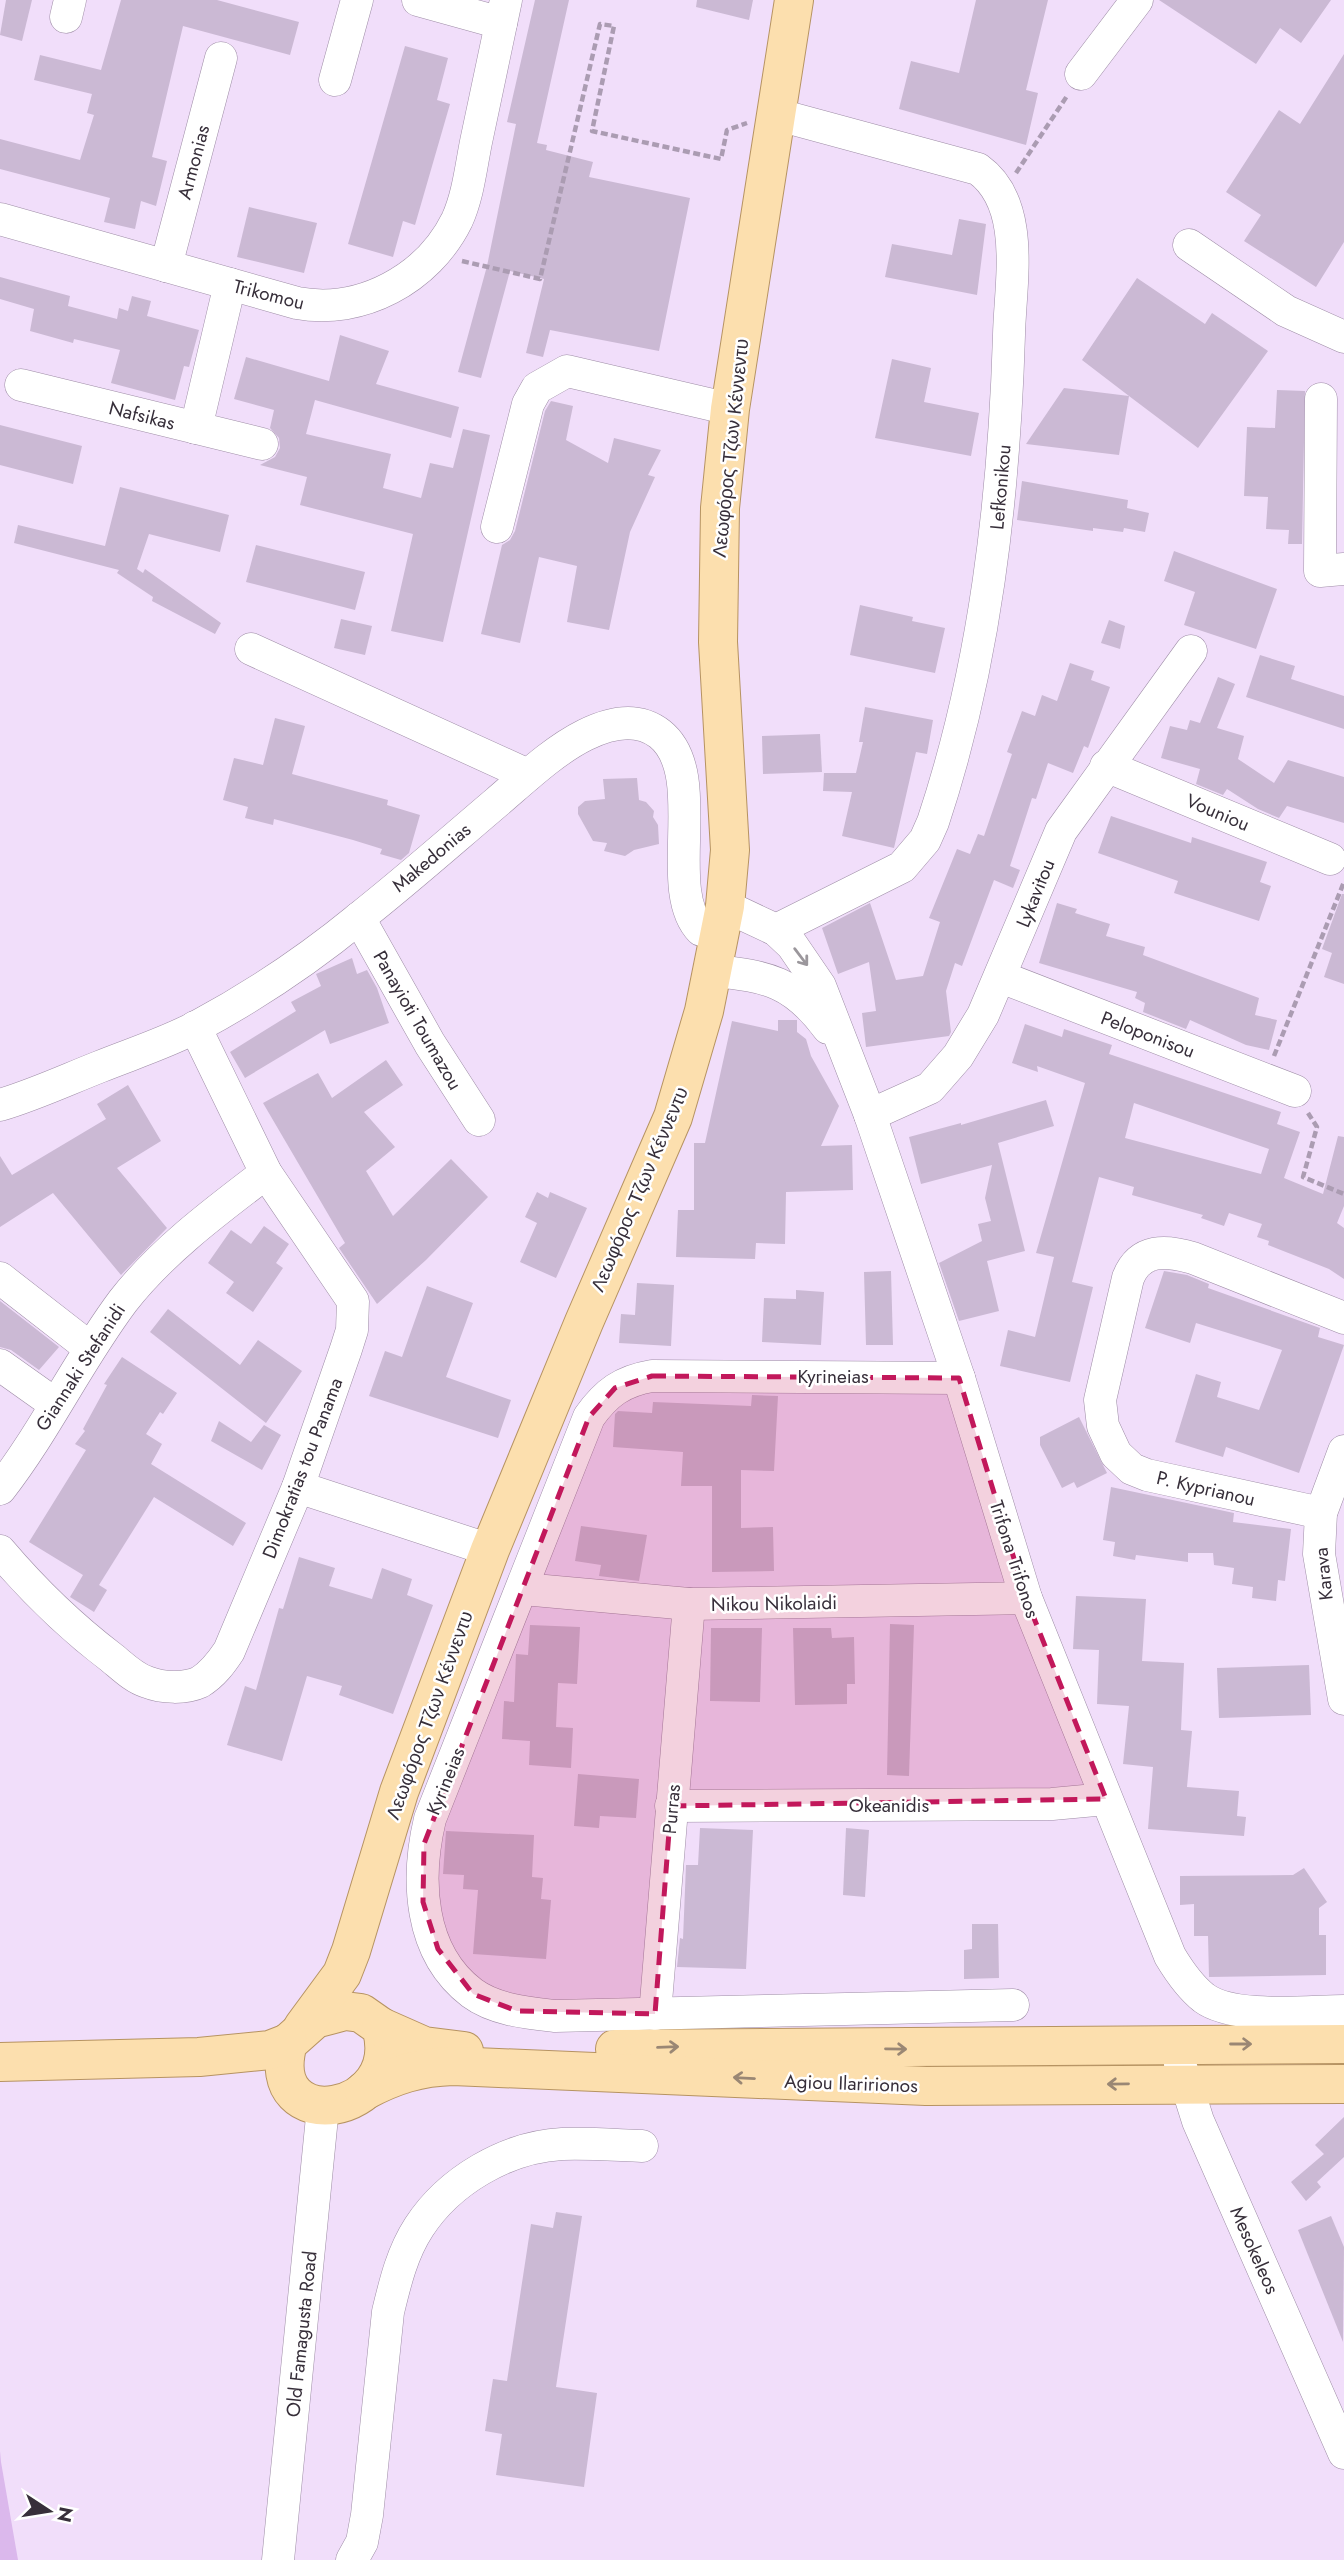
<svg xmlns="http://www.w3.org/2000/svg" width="1344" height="2560" font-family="Jost,sans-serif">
<rect width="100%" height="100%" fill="#f1defa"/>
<!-- green -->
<polygon fill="#dbb8ec" points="0,2451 1,2462 18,2560 0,2560"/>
<!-- building -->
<g fill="#cbb9d4" fill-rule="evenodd">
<polygon points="6,0 32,0 22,41 0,35"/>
<polygon points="121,0 217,0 299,22 290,55 183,26 152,157 167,161 156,206 141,201 135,229 104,222 110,198 0,169 0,139 80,160 94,115 87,113 92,94 34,80 40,55 101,70"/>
<polygon points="535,0 569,0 537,143 547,145 546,150 593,162 589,177 690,198 659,351 550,330 543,357 526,353 544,279 510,271 481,378 458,372 487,266 516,124 507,122"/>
<polygon points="697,0 753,0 749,20 696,7"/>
<polygon points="976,0 1048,0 1026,90 1038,93 1026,145 899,109 911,61 959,73"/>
<polygon points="1159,0 1331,0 1301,43 1280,28 1256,64"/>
<polygon points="405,46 448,58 437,100 450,104 415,225 403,221 393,257 348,244"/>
<polygon points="1344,54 1344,242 1316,287 1244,241 1261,215 1226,192 1279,110 1300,124"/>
<polygon points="249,207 317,223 304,273 237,257"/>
<polygon points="959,219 986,224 977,295 885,277 892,244 952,255"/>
<polygon points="0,277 70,296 68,306 117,319 119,308 128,311 132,296 151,301 147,316 199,330 189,367 184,366 175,400 111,383 120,350 74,339 73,343 30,331 34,309 0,299"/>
<polygon points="1137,278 1205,324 1212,313 1268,351 1198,448 1129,396 1119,455 1026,444 1064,388 1129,396 1082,360"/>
<polygon points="340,335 389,351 376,384 459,407 451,438 315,400 306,434 391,454 383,488 421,498 430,463 453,468 463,429 490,435 443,642 391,631 413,534 300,505 307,477 260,465 275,457 280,448 279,438 270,428 274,410 234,399 246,357 329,381"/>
<polygon points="892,359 931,368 924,402 979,413 971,456 875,438"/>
<polygon points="1277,390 1305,391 1302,544 1288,544 1289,530 1266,529 1268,497 1244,496 1247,427 1275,428"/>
<polygon points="551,401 573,406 566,440 608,463 614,438 661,450 648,475 655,477 630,532 609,630 567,622 577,566 539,557 520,643 481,634 502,545 510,540 515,531 545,411"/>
<polygon points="0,425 82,446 73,484 0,465"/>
<polygon points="1022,481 1128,500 1127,508 1149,513 1145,532 1124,528 1123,532 1093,528 1093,531 1017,520"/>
<polygon points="120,487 229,515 220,552 149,534 137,569 143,573 145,569 221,623 215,634 152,601 153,597 117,573 119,570 14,543 18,525 105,546"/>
<polygon points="256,545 365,572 355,610 246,582"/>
<polygon points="1174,551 1277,589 1256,649 1184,625 1195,592 1164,581"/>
<polygon points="860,605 913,617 912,621 945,628 935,673 850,655"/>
<polygon points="341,619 372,626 365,655 334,648"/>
<polygon points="1109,620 1125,626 1120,649 1101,643"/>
<polygon points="1260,655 1295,666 1291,679 1344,696 1344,729 1246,697"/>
<polygon points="1070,663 1094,671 1091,680 1110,687 1088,748 1084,746 1073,773 1048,763 1036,799 1032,798 1010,866 1020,870 1013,888 994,880 962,966 955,963 946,991 951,1032 949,1036 866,1047 862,1013 876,1011 869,962 838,974 822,928 870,903 896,980 923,976 940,922 929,918 957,849 970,854 978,834 984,836 1012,754 1007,752 1022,711 1035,716 1042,695 1057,701"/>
<polygon points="1218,677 1235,684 1217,728 1244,736 1238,759 1274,783 1288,760 1344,777 1344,823 1287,806 1279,818 1258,809 1227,789 1223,795 1196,784 1200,769 1161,758 1170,726 1187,730 1190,720 1200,723"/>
<polygon points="865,707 933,720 927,754 916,752 894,848 842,836 852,792 823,791 824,773 856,773 863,742 859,742"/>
<polygon points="275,718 305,726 292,774 388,800 387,805 420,815 409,853 401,860 380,854 382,849 353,840 274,819 273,825 245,818 248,807 223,800 234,758 263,765"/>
<polygon points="820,734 822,772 763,774 762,736"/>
<polygon points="637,778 639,800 646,802 654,811 653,817 658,825 659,844 634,850 625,856 604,851 607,843 593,841 578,814 578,807 585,801 605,799 603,779"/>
<polygon points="1111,816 1191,843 1192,837 1267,862 1260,882 1271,886 1259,921 1174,893 1178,881 1098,853"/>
<polygon points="1342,894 1344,894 1344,984 1324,977 1332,953 1322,949"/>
<polygon points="1057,903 1077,909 1075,913 1110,924 1106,936 1145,947 1143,955 1259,998 1255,1015 1277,1020 1269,1050 1246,1045 1190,1020 1186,1029 1143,1012 1145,1003 1135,998 1137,992 1039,963"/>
<polygon points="352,958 357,974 367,970 377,988 389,1023 330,1044 325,1030 245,1078 230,1052 296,1011 291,1002 321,986 316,974"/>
<polygon points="778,1020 797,1020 797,1032 806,1039 811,1056 839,1106 821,1146 852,1145 853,1190 786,1192 785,1244 756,1243 755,1259 676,1257 678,1210 694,1210 694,1143 705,1143 732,1021 778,1031"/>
<path d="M 1025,1024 L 1062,1037 L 1064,1029 L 1112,1045 L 1109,1054 L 1281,1112 L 1277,1124 L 1300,1132 L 1284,1178 L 1323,1194 L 1338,1136 L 1344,1137 L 1344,1206 L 1337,1223 L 1344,1228 L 1344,1279 L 1329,1269 L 1268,1245 L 1269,1241 L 1257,1237 L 1262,1224 L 1229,1213 L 1224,1226 L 1201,1218 L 1203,1215 L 1132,1195 L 1134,1187 L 1099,1177 L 1072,1282 L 1093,1287 L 1070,1382 L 1000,1366 L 1008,1330 L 1035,1337 L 1054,1257 L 1036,1253 L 1085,1083 L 1037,1066 L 1038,1072 L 1012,1063 ZM 1134,1103 L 1269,1149 L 1261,1174 L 1125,1138 Z"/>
<polygon points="386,1060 403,1085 364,1112 395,1147 366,1171 393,1216 451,1159 488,1197 426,1260 377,1304 339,1248 345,1243 263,1103 318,1073 332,1098"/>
<polygon points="128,1085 161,1141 117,1168 167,1228 121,1275 53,1193 0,1227 0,1156 12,1175 106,1119 97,1104"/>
<polygon points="1046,1100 1054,1126 998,1143 1025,1251 987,1261 999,1311 959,1321 939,1263 982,1241 978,1224 991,1221 985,1198 992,1165 921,1184 909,1137 961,1123 961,1125"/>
<polygon points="537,1192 548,1198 550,1192 587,1208 556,1278 520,1262 537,1223 525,1217"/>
<polygon points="264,1226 289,1244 276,1263 283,1268 253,1312 226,1293 234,1282 208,1263 231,1230 251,1244"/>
<polygon points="891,1271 893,1345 866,1345 864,1272"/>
<polygon points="1164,1271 1187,1275 1209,1284 1208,1288 1320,1328 1318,1337 1344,1345 1299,1473 1226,1447 1223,1457 1175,1442 1196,1374 1221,1382 1217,1397 1259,1410 1282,1350 1196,1323 1190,1343 1145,1328"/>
<polygon points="637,1283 674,1285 671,1346 619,1343 621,1314 635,1315"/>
<polygon points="427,1286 473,1303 446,1377 511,1400 498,1438 369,1396 385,1351 402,1357"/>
<polygon points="796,1290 824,1292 821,1345 762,1342 764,1298 796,1299"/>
<polygon points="0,1301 59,1347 39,1370 11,1350 0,1347"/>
<polygon points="168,1309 240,1365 258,1340 302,1371 266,1423 150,1332"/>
<polygon points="122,1357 177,1393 163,1414 160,1412 146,1434 162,1444 151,1464 246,1523 233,1546 154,1497 99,1585 107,1590 94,1612 70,1597 83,1575 29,1542 86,1450 75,1444 85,1431 83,1429 107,1385 104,1384"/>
<polygon points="752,1395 778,1396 774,1471 741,1470 741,1528 773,1527 774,1571 712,1572 712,1486 681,1486 683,1452 613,1447 615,1414 618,1411 652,1413 653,1402 751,1406"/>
<polygon points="1079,1417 1107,1473 1077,1488 1074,1482 1062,1488 1040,1445 1040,1437"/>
<polygon points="219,1421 251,1442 264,1425 281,1435 262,1470 211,1441"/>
<polygon points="1111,1487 1234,1513 1233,1522 1291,1529 1285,1581 1278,1580 1276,1601 1252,1598 1253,1587 1232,1584 1234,1568 1214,1565 1213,1553 1188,1553 1188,1562 1136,1555 1135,1560 1113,1556 1115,1542 1103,1540"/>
<polygon points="581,1526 647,1535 639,1581 599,1576 601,1565 575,1561"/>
<polygon points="299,1557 335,1568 329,1586 372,1599 382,1568 412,1579 407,1595 433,1605 393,1714 339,1695 342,1686 307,1676 282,1761 227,1745 245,1686 256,1690 279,1608 283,1609"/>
<polygon points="1076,1596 1146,1599 1142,1661 1184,1663 1181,1730 1192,1731 1187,1787 1239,1791 1237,1816 1246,1817 1244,1836 1148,1829 1153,1767 1123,1764 1129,1706 1097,1704 1099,1650 1073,1649"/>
<polygon points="890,1624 914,1625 909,1776 887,1775"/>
<polygon points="530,1625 580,1627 577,1684 558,1683 556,1727 573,1728 571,1768 529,1765 530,1741 502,1739 504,1701 514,1702 516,1654 528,1655"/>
<polygon points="711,1628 762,1628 760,1702 710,1701"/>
<polygon points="793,1628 831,1628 832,1638 854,1637 855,1684 847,1684 847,1704 795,1705"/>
<polygon points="1309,1665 1311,1715 1219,1718 1217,1668"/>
<polygon points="578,1774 639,1779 636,1818 600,1816 599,1828 574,1826"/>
<polygon points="700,1828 753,1830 746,1969 677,1967 680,1938 683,1939 686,1865 698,1865"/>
<polygon points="846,1828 869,1830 865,1897 843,1895"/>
<polygon points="446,1831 534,1835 532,1877 543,1878 541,1899 551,1900 546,1959 473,1954 478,1890 463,1889 464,1875 443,1874"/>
<polygon points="1304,1868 1327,1902 1319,1908 1319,1935 1326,1935 1326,1975 1209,1977 1208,1936 1194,1936 1194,1904 1180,1905 1180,1876 1293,1875"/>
<polygon points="972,1924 998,1924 999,1978 964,1979 964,1950 972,1949"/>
<polygon points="1344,2117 1344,2157 1317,2182 1321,2187 1306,2201 1291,2182 1324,2154 1315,2145"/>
<polygon points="556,2212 582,2216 556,2387 597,2393 584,2487 496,2475 502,2434 485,2431 493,2379 507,2381 531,2224 553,2228"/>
<polygon points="1331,2216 1344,2247 1343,2342 1298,2230"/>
</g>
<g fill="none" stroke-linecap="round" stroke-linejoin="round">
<!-- minor casing -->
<g stroke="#9e8da6" stroke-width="33">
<g id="minor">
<polyline points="418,0 501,23"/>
<polyline points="66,17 70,0"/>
<polyline points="1081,74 1137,0"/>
<polyline points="335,80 357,0"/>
<path d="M 775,114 L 978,169 C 1027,204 1010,284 1009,335 C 1004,499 985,666 933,822 L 925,840 L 902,867 L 776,930"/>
<path d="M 0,219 L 297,303 C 361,315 428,279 457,220 C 468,196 471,167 476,142 C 486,94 496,47 506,0"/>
<polyline points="1189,245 1286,311 1344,337"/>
<polyline points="166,266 221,58"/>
<polyline points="21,385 262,444"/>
<polyline points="1321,399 1320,571 1344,569"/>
<polyline points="196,428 230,284"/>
<polyline points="497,527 528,404 537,388 567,371 730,409"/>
<polyline points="251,649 528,775"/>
<polyline points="1106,766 1330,859"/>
<path d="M 725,906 L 776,930 L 792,945 L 820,986 L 870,1115 L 959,1378 L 1026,1598 L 1170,1956 C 1179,1971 1190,1987 1204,1998 C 1234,2020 1308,2011 1344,2011"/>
<polyline points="359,918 430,1044 479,1120"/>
<path d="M 713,971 C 768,976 794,982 828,1028"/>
<polyline points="1001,977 1295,1091"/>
<path d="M 0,1105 C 34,1095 66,1080 99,1067 C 131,1054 166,1043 196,1027 C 254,996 309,959 359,918 C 406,881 451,841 497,802 C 524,779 553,751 585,735 C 609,723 637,716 660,734 C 710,774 661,889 701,930 L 720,933"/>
<polyline points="870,1115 930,1088 958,1056 983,1015 1061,831 1191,651"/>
<polyline points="0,1278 90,1348"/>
<polyline points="0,1365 55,1404"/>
<path d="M 959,1378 L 652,1376 C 622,1381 606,1393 589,1417 L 430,1819 C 416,1878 418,1952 472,1993 C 495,2010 528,2013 555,2016 L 1013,2005"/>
<polyline points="1344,1451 1321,1513 1319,1554 1344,1699"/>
<polyline points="298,1487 490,1550"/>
<path d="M 0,1489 C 46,1430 78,1361 123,1301 C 162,1251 216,1211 266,1173"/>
<path d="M 1321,1513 L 1147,1475 L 1132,1469 L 1116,1454 L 1103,1426 L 1100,1400 L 1128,1278 C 1140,1248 1166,1250 1193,1258 L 1344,1318"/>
<path d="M 0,1551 C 34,1591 70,1626 112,1658 C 123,1667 134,1678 147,1682 C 162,1688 185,1689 200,1682 C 213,1674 221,1663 229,1651 L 298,1487 L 346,1349 L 352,1330 L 353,1301 L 266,1173 L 195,1027"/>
<polyline points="523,1589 689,1604 1026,1598"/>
<polyline points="671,1806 1052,1804 1106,1799"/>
<polyline points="655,2014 689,1604"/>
<polyline points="1180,2064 1198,2121 1344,2453"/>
<polyline points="278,2560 323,2107"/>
<path d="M 352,2560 L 362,2542 L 367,2515 L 388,2312 C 395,2283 402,2253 419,2227 C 449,2181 506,2147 562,2144 C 588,2143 615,2145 642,2146"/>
</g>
</g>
<!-- major casing -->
<g stroke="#b69362" stroke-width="40">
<g id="major">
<path d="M 345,2011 L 361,2013 L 381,2027 C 408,2116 261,2140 288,2043 L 315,2019 Z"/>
<polyline points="303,2027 342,1974 351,1951 399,1792 490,1550 584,1322 673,1117 704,1011 725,906 730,850 718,642 720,508 730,409 794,0"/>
<polyline points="381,2027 424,2046 464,2051"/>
<polyline points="615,2049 1344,2044"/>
<polyline points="0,2062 199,2057 270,2050 288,2043"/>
<path d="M 364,2091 C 394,2075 419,2067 453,2066 L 926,2086 L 1344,2084"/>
</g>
</g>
<!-- path -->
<g stroke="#ab9cb2" stroke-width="4.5" stroke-dasharray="7 3.5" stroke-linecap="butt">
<polyline points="1016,173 1067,96"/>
<polyline points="462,261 540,279 600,24 614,26 592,131 721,159 727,130 747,123"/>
<polyline points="1274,1056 1344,882"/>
<polyline points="1308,1113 1317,1127 1303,1177 1344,1194"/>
</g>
<!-- minor -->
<use href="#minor" stroke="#fff" stroke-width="32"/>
<!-- major -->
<use href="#major" stroke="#fcdfae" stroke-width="38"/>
</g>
<!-- one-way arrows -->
<defs><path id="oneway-shaft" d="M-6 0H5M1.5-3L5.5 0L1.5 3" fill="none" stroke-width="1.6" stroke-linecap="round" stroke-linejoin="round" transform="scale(1.75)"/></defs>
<use stroke="#9b979c" href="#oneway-shaft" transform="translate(801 957) rotate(53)"/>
<g stroke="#9a8774">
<use href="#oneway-shaft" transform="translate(1241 2044)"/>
<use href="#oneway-shaft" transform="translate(668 2047) rotate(-2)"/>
<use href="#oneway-shaft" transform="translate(896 2049) rotate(1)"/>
<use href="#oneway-shaft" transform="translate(744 2078) rotate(-177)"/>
<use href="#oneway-shaft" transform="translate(1118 2084) rotate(179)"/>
</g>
<!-- marked area -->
<path fill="#c2185b" fill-opacity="0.2" stroke="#c2185b" stroke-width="5" stroke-dasharray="14 9" stroke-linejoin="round" d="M 652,1376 L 959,1378 L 1026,1598 L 1106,1799 L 671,1806 L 655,2014 L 517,2011 L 473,1994 L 438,1949 L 423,1902 L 424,1844 L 589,1417 L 615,1388 Z"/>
<g text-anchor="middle" stroke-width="5" stroke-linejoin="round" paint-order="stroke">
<!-- street labels -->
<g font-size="19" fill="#372f3a" stroke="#fff">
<text transform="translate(193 162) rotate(-75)" y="7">Armonias</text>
<text transform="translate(269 294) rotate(14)" y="7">Trikomou</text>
<text transform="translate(142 415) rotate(14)" y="7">Nafsikas</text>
<text transform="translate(730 448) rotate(-84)" y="7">Λεωφόρος Τζων Κέννεντυ</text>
<text transform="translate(1000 487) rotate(-85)" y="7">Lefkonikou</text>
<text transform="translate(1218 812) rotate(23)" y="7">Vouniou</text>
<text transform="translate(431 857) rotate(-40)" y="7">Makedonias</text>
<text transform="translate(1035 893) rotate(-68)" y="7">Lykavitou</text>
<text transform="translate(418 1020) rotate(60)" y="7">Panayioti Toumazou</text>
<text transform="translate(1148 1034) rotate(21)" y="7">Peloponisou</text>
<text transform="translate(639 1189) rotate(-67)" y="7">Λεωφόρος Τζων Κέννεντυ</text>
<text transform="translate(80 1367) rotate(-57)" y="7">Giannaki Stefanidi</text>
<text x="833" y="1383">Kyrineias</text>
<text transform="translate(302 1468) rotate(-69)" y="7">Dimokratias tou Panama</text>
<text transform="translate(1206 1488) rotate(13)" y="7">P. Kyprianou</text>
<text transform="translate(1015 1559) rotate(72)" y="7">Trifona Trifonos</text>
<text transform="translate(1323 1574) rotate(-96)" y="7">Karava</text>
<text transform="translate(774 1603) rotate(-1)" y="7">Nikou Nikolaidi</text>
<text transform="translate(429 1715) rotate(-70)" y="7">Λεωφόρος Τζων Κέννεντυ</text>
<text transform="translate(445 1781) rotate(-68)" y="7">Kyrineias</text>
<text x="889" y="1812">Okeanidis</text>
<text transform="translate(671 1809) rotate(-85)" y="7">Purras</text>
<text transform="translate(851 2083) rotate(2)" y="7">Agiou Ilaririonos</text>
<text transform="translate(1255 2250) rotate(66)" y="7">Mesokeleos</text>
<text transform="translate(301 2334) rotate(-84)" y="7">Old Famagusta Road</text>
</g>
</g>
<!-- north arrow -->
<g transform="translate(49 2511) rotate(102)" stroke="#ffffff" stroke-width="5" paint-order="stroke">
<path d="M0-5L12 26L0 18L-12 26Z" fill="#372f3a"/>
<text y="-10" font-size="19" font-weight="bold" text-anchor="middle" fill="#372f3a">N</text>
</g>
</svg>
